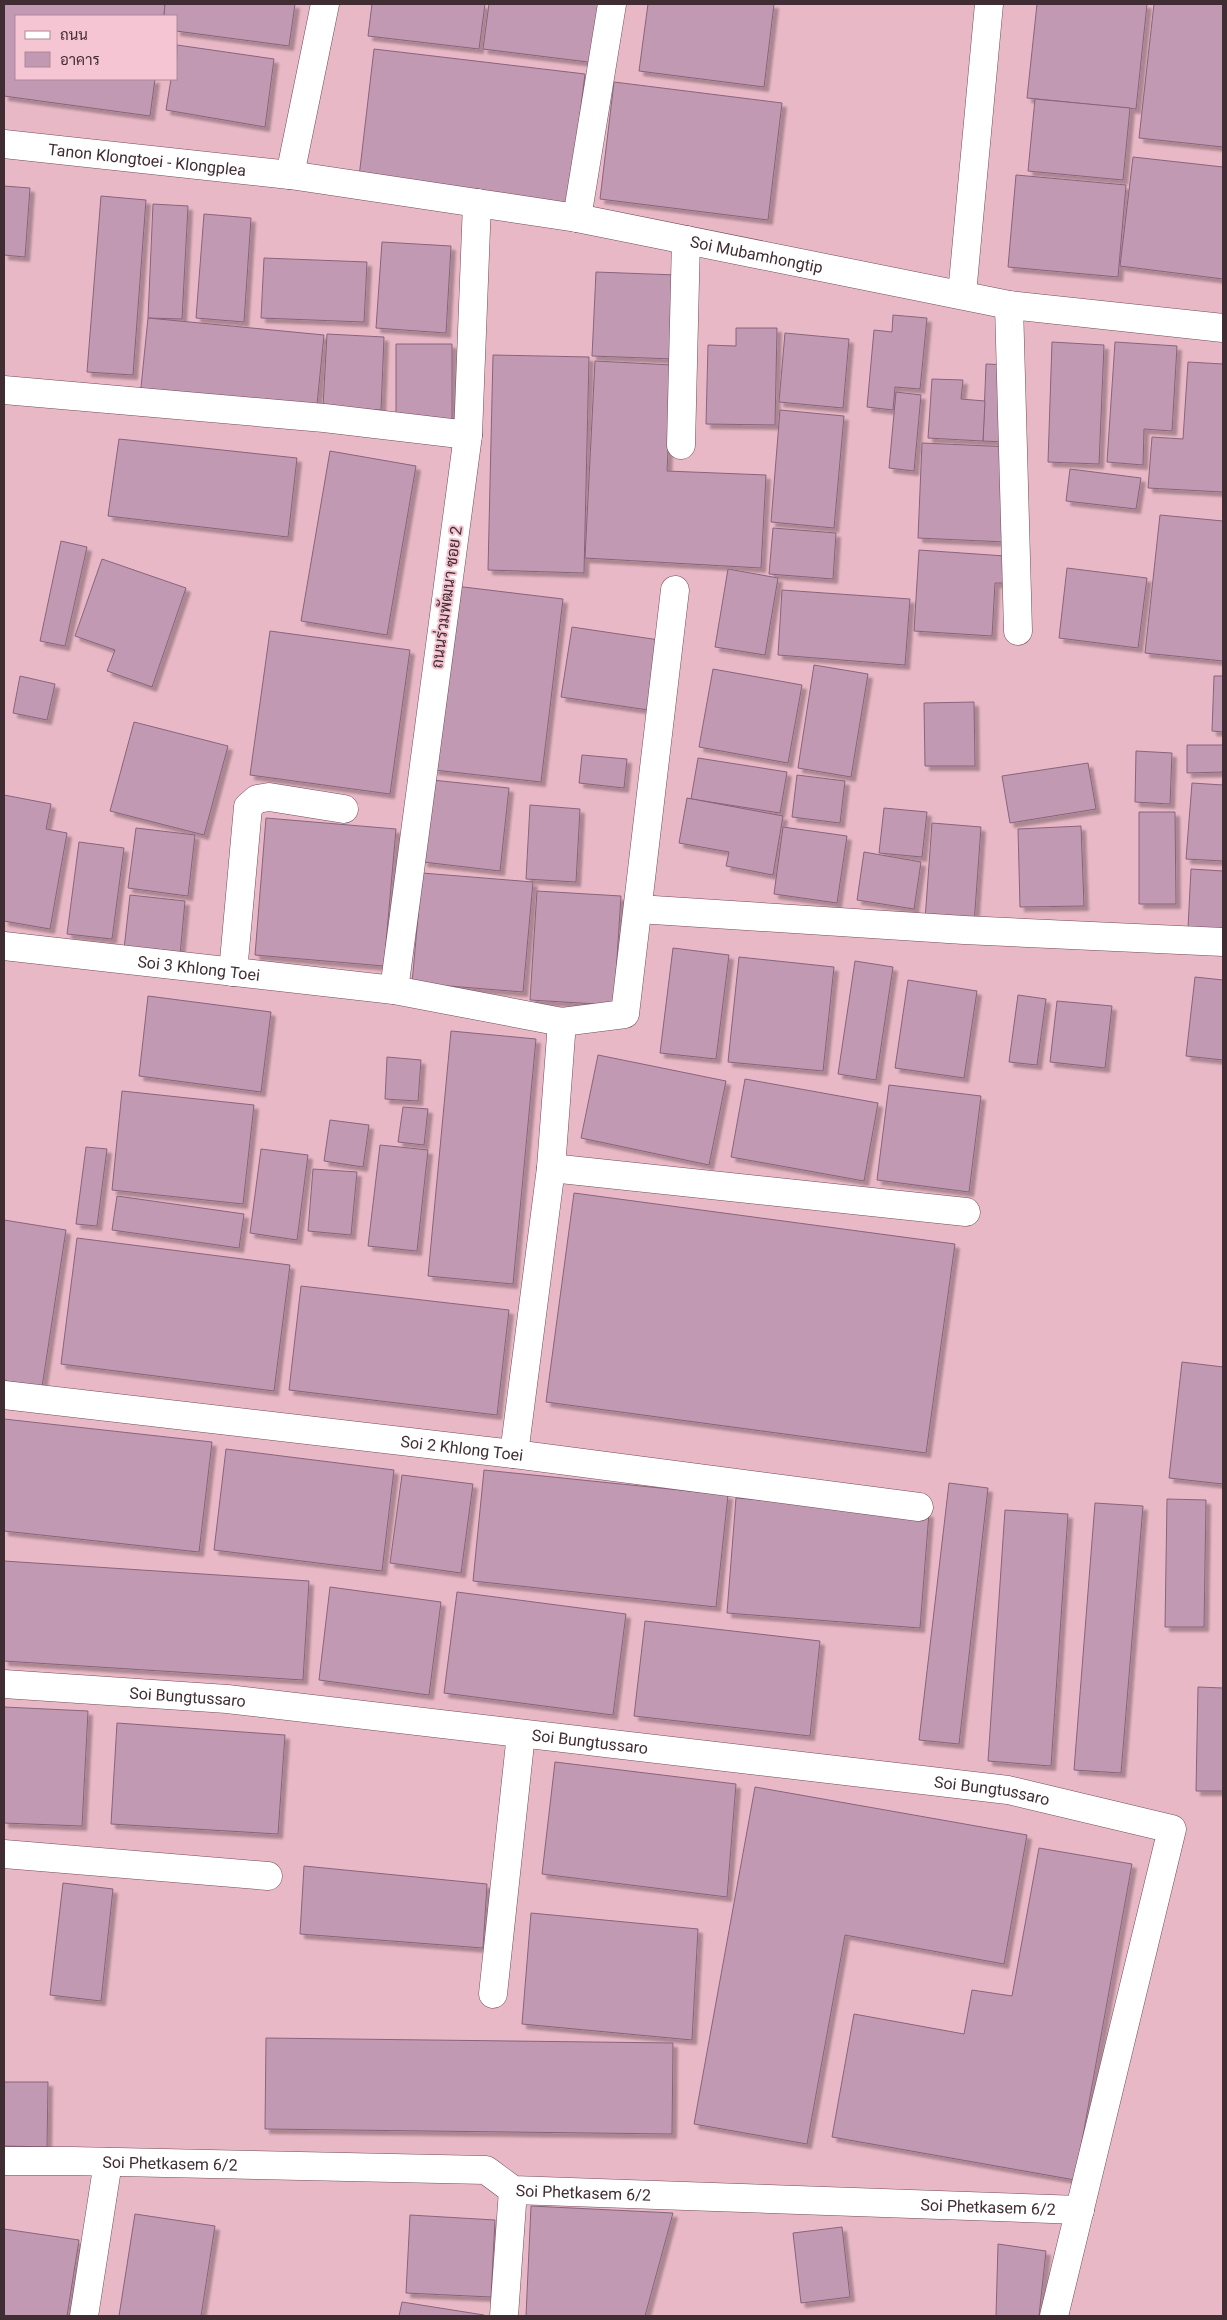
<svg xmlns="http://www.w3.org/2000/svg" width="1227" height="2320" font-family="Roboto,Sarabun,sans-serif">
<defs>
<filter id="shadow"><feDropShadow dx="4.5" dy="4.5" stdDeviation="1" flood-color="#0004"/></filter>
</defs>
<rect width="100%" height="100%" fill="#e9b8c6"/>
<!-- building -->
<g fill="#c199b3" stroke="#88647c" filter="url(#shadow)">
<polygon points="4,4 165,4 164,16 16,16 16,79 155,79 150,116 4,96"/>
<polygon points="165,4 295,4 289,46 176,31 176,16 164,16"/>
<polygon points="372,4 485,4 479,49 368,36"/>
<polygon points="489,4 603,4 596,63 483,49"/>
<polygon points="648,4 774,4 764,87 639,71"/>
<polygon points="1037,4 1147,4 1136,109 1027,98"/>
<polygon points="1154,4 1223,4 1223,147 1139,138"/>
<polygon points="177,45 274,59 265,127 166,110 171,79 176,79"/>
<polygon points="374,49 585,74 569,203 359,177"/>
<polygon points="614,82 782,103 768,220 600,199"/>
<polygon points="1035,99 1130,108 1123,180 1028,171"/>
<polygon points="1133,157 1223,167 1223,279 1120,266"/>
<polygon points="1016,175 1126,185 1118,277 1008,267"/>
<polygon points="4,186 30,188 25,257 4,255"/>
<polygon points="101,196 146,200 133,375 87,372"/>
<polygon points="153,204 188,206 182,319 148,318"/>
<polygon points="204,214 251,218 244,322 196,318"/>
<polygon points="382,242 451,246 446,333 376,328"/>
<polygon points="264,258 367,262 364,322 261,318"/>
<polygon points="596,272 677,275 674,359 592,356"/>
<polygon points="893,315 927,318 920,389 895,387 893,410 867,407 874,330 892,332"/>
<polygon points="148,318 324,335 316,414 140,397"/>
<polygon points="736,328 777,328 775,425 706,424 708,345 736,346"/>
<polygon points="785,333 849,339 843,408 779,402"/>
<polygon points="327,334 384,337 381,410 323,407"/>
<polygon points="1052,342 1104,345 1099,464 1048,462"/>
<polygon points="1115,342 1177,346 1172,431 1144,429 1143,465 1107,462"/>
<polygon points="396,344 452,344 452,420 396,419"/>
<polygon points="493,355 589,357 584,573 488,570"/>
<polygon points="595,361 672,365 667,471 766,475 761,568 585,558"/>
<polygon points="1188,362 1223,364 1223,492 1148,488 1152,437 1183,439"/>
<polygon points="986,364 1008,365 1006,442 983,441"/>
<polygon points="932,379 963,380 961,399 985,401 983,441 928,438"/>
<polygon points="896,392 921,395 914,471 889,468"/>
<polygon points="780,410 844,416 834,528 771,522"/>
<polygon points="119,439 297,458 288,537 108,516"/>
<polygon points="922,443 1010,447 1006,542 918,538"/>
<polygon points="330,451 416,466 387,635 301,621"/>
<polygon points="1070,469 1141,478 1136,509 1066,501"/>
<polygon points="1160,515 1223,521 1223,661 1145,653"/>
<polygon points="773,528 836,533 833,579 769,574"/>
<polygon points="61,541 87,547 65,646 40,641"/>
<polygon points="919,550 1005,556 1003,583 995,583 992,636 914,631"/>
<polygon points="102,559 186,588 152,687 107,671 115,650 75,636"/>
<polygon points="1067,568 1147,578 1138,648 1059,638"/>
<polygon points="728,569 778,578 765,655 715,647"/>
<polygon points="455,586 563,599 541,782 434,770"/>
<polygon points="782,590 910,599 905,665 778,655"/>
<polygon points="572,627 666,641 655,711 561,697"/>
<polygon points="270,631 410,650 390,794 250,775"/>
<polygon points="814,665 868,674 851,777 798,768"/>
<polygon points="713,669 802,685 788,763 699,747"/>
<polygon points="20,676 55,684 47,720 13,713"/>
<polygon points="1214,676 1223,676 1223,732 1212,731"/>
<polygon points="974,702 975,766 925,766 924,703"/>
<polygon points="134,722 228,746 204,835 110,811"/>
<polygon points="1187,745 1223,745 1223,772 1187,773"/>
<polygon points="1136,751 1172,753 1170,804 1135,802"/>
<polygon points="582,755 627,759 624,788 579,783"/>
<polygon points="698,758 787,772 780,813 691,799"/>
<polygon points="1088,763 1096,809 1010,823 1002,776"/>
<polygon points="797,775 845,781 840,823 792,817"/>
<polygon points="432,780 509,788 500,871 423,862"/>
<polygon points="1192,783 1223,785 1223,861 1186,859"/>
<polygon points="4,795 51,804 46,829 67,833 50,929 4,921"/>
<polygon points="687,798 783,816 773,875 726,866 729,852 679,843"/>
<polygon points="530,805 580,809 576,882 526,879"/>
<polygon points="884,808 927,812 922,857 879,853"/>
<polygon points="1139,812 1175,812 1176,904 1139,904"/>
<polygon points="266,818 396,829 384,966 255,955"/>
<polygon points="932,823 981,827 974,924 925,920"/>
<polygon points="1081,826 1084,906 1020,907 1018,829"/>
<polygon points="783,827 847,836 837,903 774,894"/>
<polygon points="136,828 195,835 188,896 128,888"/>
<polygon points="79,842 124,848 112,939 67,934"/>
<polygon points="864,852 921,862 914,909 857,900"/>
<polygon points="1191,869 1223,871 1223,930 1188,928"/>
<polygon points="422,873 533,882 523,992 412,983"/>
<polygon points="537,891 621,896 614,1005 530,1000"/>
<polygon points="130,895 185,901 180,955 124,949"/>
<polygon points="673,948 729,955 716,1059 660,1053"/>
<polygon points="739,957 834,967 823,1071 728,1062"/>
<polygon points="855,961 893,967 876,1080 838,1074"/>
<polygon points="1195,977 1223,980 1223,1060 1186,1056"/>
<polygon points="908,980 977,991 964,1078 895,1068"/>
<polygon points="1018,995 1046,999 1037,1065 1009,1062"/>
<polygon points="148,996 271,1012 261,1092 139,1076"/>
<polygon points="1057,1001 1112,1006 1105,1068 1050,1062"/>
<polygon points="451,1031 536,1039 513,1284 428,1276"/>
<polygon points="598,1055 726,1081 709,1165 581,1138"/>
<polygon points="387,1057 421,1060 418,1101 385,1099"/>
<polygon points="745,1079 878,1103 864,1181 731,1157"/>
<polygon points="889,1085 981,1096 969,1192 877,1180"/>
<polygon points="122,1091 254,1105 243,1204 112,1190"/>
<polygon points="403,1107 428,1109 424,1145 398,1142"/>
<polygon points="330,1120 369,1125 363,1167 324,1161"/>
<polygon points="380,1145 428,1150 417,1251 368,1246"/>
<polygon points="86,1147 107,1149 97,1226 76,1224"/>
<polygon points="261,1149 308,1155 297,1240 250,1233"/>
<polygon points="313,1169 357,1172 351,1235 308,1231"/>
<polygon points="574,1193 955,1244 926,1453 546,1402"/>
<polygon points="117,1196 244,1214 239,1248 112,1230"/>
<polygon points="4,1220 66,1230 42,1387 4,1381"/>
<polygon points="77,1238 290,1265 274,1391 61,1364"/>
<polygon points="301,1286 509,1310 497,1415 289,1390"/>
<polygon points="1182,1362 1223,1367 1223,1484 1169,1478"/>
<polygon points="4,1419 212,1442 199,1552 4,1531"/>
<polygon points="226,1449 394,1470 382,1571 214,1550"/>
<polygon points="484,1470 728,1495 716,1607 473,1581"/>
<polygon points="402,1475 473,1484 461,1573 390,1563"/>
<polygon points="949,1483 988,1488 959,1744 919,1740"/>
<polygon points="736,1498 929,1513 920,1628 727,1613"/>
<polygon points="1167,1499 1206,1500 1204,1627 1165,1627"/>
<polygon points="1095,1503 1143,1506 1121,1773 1074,1770"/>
<polygon points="1005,1510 1068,1514 1051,1766 988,1761"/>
<polygon points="4,1561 309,1581 303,1680 4,1661"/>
<polygon points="330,1587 441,1602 429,1695 319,1680"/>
<polygon points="457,1592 626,1614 613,1715 444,1693"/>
<polygon points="645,1621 820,1641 810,1736 634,1716"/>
<polygon points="1198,1687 1223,1688 1223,1791 1196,1791"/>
<polygon points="4,1707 88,1711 82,1826 4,1823"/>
<polygon points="117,1723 285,1735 278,1834 111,1824"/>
<polygon points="555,1762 736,1784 727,1897 542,1874"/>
<polygon points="755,1787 1027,1835 1004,1964 845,1935 807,2144 694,2124"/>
<polygon points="1039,1848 1132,1864 1075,2180 832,2137 854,2014 964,2034 972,1990 1012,1996"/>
<polygon points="304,1866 487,1884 483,1948 300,1934"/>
<polygon points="63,1883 113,1889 101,2001 50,1995"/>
<polygon points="531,1913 698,1929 692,2040 522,2024"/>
<polygon points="266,2038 673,2043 672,2134 265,2129"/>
<polygon points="4,2082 48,2082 47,2147 4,2146"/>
<polygon points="531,2206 673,2213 645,2316 526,2316"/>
<polygon points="135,2214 215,2226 201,2316 119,2316"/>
<polygon points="410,2215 495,2220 491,2297 406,2293"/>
<polygon points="842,2227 850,2297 801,2303 793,2233"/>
<polygon points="4,2229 79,2240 67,2316 4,2316"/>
<polygon points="998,2244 1046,2251 1039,2316 996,2316"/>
<polygon points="402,2302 484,2315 483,2316 399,2316"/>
</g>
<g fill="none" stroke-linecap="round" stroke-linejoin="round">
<!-- street casing -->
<g stroke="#744b58" stroke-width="29">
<g id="street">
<polyline points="577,218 612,4"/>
<polyline points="962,294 989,4"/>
<polyline points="1009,305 1018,631"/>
<polyline points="4,390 324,418 468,435"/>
<polyline points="681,445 686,240"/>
<polyline points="638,909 964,930 1223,942"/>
<path id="s1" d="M 4,946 L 394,990 L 562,1022 L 625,1014 L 675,590"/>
<polyline points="233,972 248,807 257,799 269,797 344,809"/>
<polyline points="394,990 468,435 477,203"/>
<polyline points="551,1168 966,1212"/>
<path id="s2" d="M 4,1395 L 514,1454 L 919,1507"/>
<polyline points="514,1454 551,1168 562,1022"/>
<path id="s3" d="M 4,1684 L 227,1699 L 1008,1790 L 1172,1829 L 1054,2316"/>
<polyline points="4,1854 268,1876"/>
<polyline points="493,1994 521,1734"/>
<path id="s4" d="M 4,2161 L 72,2161 L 486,2170 L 513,2190 L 1080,2210"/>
<polyline points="84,2316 108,2162"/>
<polyline points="504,2316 513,2190"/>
</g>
</g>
<!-- secondary casing -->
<g stroke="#744b58" stroke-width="29">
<g id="secondary">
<path id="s5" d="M 4,144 L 290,175 L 477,203 L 577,218 L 1009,305 L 1223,328"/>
<polyline points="290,175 325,4"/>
</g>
</g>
<!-- street -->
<use href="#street" stroke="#fff" stroke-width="28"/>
<!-- secondary -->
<use href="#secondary" stroke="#fff" stroke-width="28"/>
</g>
<g text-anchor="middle" stroke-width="4" stroke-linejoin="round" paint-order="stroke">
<!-- street labels -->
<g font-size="16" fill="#402d33" stroke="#f6c5d3">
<text dy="6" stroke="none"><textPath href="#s5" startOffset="144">Tanon Klongtoei - Klongplea</textPath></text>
<text dy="6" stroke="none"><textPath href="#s5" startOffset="761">Soi Mubamhongtip</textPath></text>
<text transform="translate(446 597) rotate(-82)" y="6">ถนนร่วมพัฒนา ซอย 2</text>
<text dy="6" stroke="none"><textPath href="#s1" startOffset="196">Soi 3 Khlong Toei</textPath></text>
<text dy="6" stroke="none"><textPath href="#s2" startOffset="461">Soi 2 Khlong Toei</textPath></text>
<text dy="6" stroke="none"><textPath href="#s3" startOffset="184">Soi Bungtussaro</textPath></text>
<text dy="6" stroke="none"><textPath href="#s3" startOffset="589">Soi Bungtussaro</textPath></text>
<text dy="6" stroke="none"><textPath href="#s3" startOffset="994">Soi Bungtussaro</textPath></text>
<text dy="6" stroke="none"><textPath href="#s4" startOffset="166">Soi Phetkasem 6/2</textPath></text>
<text dy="6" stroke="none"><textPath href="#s4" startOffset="586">Soi Phetkasem 6/2</textPath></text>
<text dy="6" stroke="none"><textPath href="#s4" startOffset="991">Soi Phetkasem 6/2</textPath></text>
</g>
</g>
<!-- border -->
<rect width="1227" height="2320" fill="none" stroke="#402d33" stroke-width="10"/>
<!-- legend -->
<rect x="15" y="15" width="162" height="65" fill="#f6c5d3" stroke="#ad8893"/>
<rect x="25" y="31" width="25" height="8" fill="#ffffff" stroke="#ad8893"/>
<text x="60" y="40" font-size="15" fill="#402d33">ถนน</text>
<rect x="25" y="52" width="25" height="15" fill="#c199b3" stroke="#ad8893"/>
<text x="60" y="65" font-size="15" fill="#402d33">อาคาร</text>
</svg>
